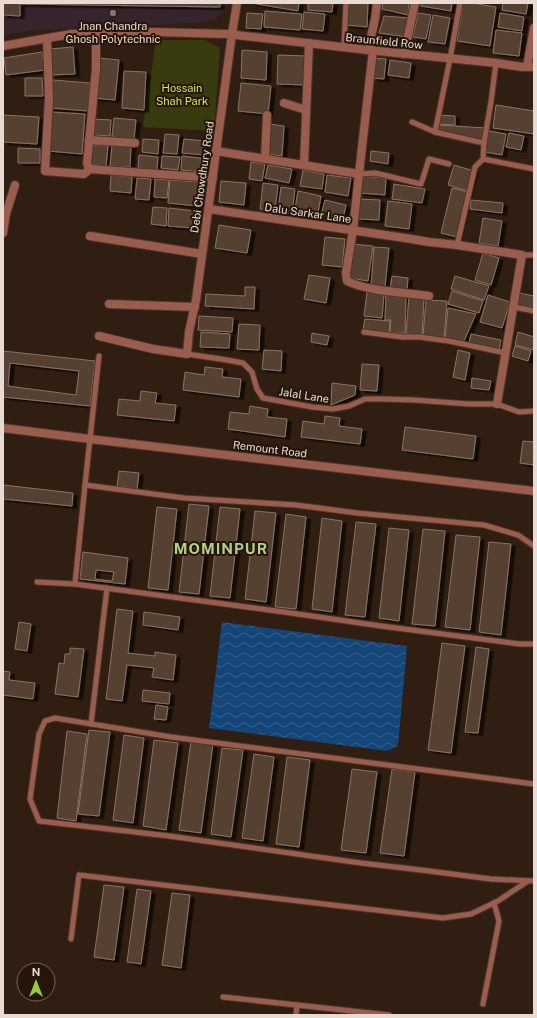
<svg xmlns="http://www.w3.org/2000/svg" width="537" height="1018" font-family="'Public Sans',sans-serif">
<defs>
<pattern id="water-waves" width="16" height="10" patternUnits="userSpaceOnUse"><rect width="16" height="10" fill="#14467a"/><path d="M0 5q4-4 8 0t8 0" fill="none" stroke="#36608c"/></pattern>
<filter id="shadow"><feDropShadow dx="4.5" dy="2.5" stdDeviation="0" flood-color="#0009"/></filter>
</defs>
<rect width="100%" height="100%" fill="#301e12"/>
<!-- education -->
<polygon fill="#35242c" points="3,3 229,3 228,6 216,19 196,23 35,30 3,35"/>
<!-- park -->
<polygon fill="#383b0d" points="156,40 205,40 220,48 214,131 143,127"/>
<!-- water -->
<polygon fill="url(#water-waves)" points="222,622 407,646 398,746 387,751 209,728"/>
<!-- building -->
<g fill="#544033" stroke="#8a7366" fill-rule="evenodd" filter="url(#shadow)">
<polygon points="3,3 220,3 220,7 20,4 20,16 3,15"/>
<polygon points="251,3 299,3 298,11"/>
<polygon points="308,3 333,3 332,12 308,10"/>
<polygon points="347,3 368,3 367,27 346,25"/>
<polygon points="383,3 409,3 408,15 382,9"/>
<polygon points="421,3 452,3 451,11 421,6"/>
<polygon points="463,3 472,3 496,7 490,46 457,41"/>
<polygon points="503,3 528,3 526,14 502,10"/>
<polygon points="265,11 302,14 300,30 264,27"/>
<polygon points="304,12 325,14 323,31 302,29"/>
<polygon points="247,13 263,14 261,29 246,28"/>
<polygon points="418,13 431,15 426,39 413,37"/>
<polygon points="500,13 524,17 522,31 498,27"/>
<polygon points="433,15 450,18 445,44 428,42"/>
<polygon points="384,16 409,18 406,37 379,33"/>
<polygon points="496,30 522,33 519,56 493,53"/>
<polygon points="73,47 75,74 51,75 49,49"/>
<polygon points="242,50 267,52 266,80 241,78"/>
<polygon points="42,52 45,70 6,75 4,58"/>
<polygon points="278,55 307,56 306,85 277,84"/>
<polygon points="98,58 119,60 115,100 94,98"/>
<polygon points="374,58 386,59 384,79 373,78"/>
<polygon points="390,60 411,63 409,78 388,75"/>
<polygon points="124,71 146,72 144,110 122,108"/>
<polygon points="25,78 42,78 43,96 25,96"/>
<polygon points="53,80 90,83 88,111 50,108"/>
<polygon points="241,83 271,86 268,114 238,111"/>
<polygon points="496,105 534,111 534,134 493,128"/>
<polygon points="51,112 85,114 82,154 48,151"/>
<polygon points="3,115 39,117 37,144 3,142"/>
<polygon points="439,115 455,116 455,125 439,124"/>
<polygon points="114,118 136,120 134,139 112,137"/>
<polygon points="93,119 111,120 110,136 92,135"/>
<polygon points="269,124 284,126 282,156 266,154"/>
<polygon points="439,125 485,128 482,141 439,132"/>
<polygon points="489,131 506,134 502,155 485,152"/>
<polygon points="509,133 524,136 521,150 506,147"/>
<polygon points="165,134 179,135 177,154 163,153"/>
<polygon points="143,139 159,140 158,154 142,152"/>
<polygon points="184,139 206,141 204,155 182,153"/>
<polygon points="91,145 108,146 106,166 89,164"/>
<polygon points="112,145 131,146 130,167 110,166"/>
<polygon points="18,148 40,149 40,163 18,163"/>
<polygon points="371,151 389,153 388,164 370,161"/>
<polygon points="139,155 158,157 157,170 138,168"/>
<polygon points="162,156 180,157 178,170 161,168"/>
<polygon points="182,156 201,158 200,172 181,170"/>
<polygon points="251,162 265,164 262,181 249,179"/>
<polygon points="268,165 292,169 289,183 265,178"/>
<polygon points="454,165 474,171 468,191 448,185"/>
<polygon points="303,170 324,174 322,189 300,186"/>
<polygon points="111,175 132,177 131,193 110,191"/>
<polygon points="327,175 351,178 348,196 325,192"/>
<polygon points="362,176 386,178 385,195 360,193"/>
<polygon points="137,178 151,179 149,200 135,199"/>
<polygon points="155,179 169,180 167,198 154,197"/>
<polygon points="170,180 199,182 197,206 168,203"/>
<polygon points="221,181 246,183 244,205 219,202"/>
<polygon points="263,183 278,185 275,211 260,209"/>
<polygon points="394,184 425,189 422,203 392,199"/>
<polygon points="281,187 295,189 292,214 278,211"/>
<polygon points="452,188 468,192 457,237 441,233"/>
<polygon points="298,191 321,196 318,213 295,209"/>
<polygon points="359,199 380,200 379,220 358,219"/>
<polygon points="325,200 346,205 343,219 321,215"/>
<polygon points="471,200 503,203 502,213 470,209"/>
<polygon points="388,201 412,204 409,229 385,226"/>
<polygon points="153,207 167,208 166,226 151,224"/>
<polygon points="169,208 195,211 193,228 168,226"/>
<polygon points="483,218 502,221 498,246 479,243"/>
<polygon points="219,225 251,230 247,253 215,248"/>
<polygon points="325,237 345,239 342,267 322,265"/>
<polygon points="353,244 373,246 368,281 349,278"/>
<polygon points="374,247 389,248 385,287 371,286"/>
<polygon points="483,253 499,258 491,285 475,280"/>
<polygon points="309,275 330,278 326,303 304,299"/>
<polygon points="392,276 408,278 407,291 390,289"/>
<polygon points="455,276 489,286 484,300 451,289"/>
<polygon points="245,287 255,287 254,309 205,306 206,294 245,296"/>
<polygon points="452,291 483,301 479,313 448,304"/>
<polygon points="367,292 384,294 382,318 364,316"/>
<polygon points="519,293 534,296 534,309 516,305"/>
<polygon points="386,295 406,295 405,333 390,333 391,320 385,320"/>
<polygon points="488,295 510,302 502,328 480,322"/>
<polygon points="409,296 424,297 422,335 406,334"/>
<polygon points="426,300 447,301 444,338 423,336"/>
<polygon points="448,308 476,314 463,343 445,339"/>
<polygon points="199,316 233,318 232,332 198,330"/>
<polygon points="365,319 390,321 389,333 363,330"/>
<polygon points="239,324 260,325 259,350 237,349"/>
<polygon points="201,332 230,334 229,348 200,347"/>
<polygon points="518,332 534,337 534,350 515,345"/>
<polygon points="312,333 329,336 327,345 311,342"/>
<polygon points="471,334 501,340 499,350 469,343"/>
<polygon points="515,346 531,351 528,361 512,356"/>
<polygon points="264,350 282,351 281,371 262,369"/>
<polygon points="458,350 470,353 465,380 453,377"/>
<path d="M 3,351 L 95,361 L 90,406 L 3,397 ZM 10,363 L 79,371 L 76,395 L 8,386 Z"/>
<polygon points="362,364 379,365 377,391 360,390"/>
<polygon points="205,367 223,369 222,377 241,379 239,397 183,390 185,372 204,375"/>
<polygon points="472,378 491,381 489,390 471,388"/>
<polygon points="332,383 356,386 355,395 331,405"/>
<polygon points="141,391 157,393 155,403 176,405 174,421 117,415 119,399 140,401"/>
<polygon points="250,406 268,409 267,417 287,419 285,437 228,429 230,412 249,414"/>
<polygon points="325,416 340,418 339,426 362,429 360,444 301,437 303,421 324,424"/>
<polygon points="405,427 476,436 473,459 402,450"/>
<polygon points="523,441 534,442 534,465 520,463"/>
<polygon points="119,471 139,473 137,489 117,486"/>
<polygon points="3,485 73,493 72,506 3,499"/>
<polygon points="189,504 209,506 199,594 179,592"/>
<polygon points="157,507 177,509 168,590 148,588"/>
<polygon points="220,507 240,509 230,598 210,596"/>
<polygon points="255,511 276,513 266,602 245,599"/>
<polygon points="286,514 306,517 296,609 275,607"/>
<polygon points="322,518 342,521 332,612 312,609"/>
<polygon points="356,522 376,524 365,617 345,615"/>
<polygon points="389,528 409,530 399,621 379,618"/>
<polygon points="423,529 445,531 435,626 412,624"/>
<polygon points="456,535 480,537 470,630 445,627"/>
<polygon points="489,542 511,544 501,635 479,632"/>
<path d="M 83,552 L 128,558 L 125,584 L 80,579 ZM 96,570 L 114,572 L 112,581 L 95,579 Z"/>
<polygon points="117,609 133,611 128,653 155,656 155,652 176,655 173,680 152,677 154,668 127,665 122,701 106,699"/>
<polygon points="144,612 180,617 178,630 143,625"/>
<polygon points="19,622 31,624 27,651 15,649"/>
<polygon points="442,643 465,646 451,753 428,750"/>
<polygon points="476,647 489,649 478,733 465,732"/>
<polygon points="70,648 84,649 78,697 55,694 59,663 64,664 65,654 70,654"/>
<polygon points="3,671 10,672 9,680 35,683 33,699 3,695"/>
<polygon points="143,690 170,693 169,704 142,701"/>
<polygon points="156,705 168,707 166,720 154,719"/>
<polygon points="89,730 110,732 99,816 78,814"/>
<polygon points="67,731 87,734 76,821 57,818"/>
<polygon points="124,735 144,738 133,823 113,820"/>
<polygon points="154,740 178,743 166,830 143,826"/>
<polygon points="191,741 213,744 201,833 179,830"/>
<polygon points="222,748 243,750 231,837 211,834"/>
<polygon points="254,754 274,757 263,841 242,838"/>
<polygon points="287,757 310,760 299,847 276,844"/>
<polygon points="352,769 377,772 366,853 341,850"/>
<polygon points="392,769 415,772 404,856 380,853"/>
<polygon points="104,885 124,887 114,960 94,957"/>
<polygon points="137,889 151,891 141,964 127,962"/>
<polygon points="172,893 190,895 181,968 162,965"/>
</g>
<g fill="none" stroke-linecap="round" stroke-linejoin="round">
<!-- service casing -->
<g stroke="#4a382d" stroke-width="7">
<g id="service">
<polyline points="344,47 346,3"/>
<polyline points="412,122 435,132 484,143"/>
<polyline points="435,132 450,59 460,3"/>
<polyline points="483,159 534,169"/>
<polyline points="359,174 375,173 421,184 429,159 449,164"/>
<polyline points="457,245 475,167 483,159 484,143 491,102 496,63"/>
<polyline points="522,255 534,255"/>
<polyline points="514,307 534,311"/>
<polyline points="364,332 402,337 419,337 449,341 506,353"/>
<polyline points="187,354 227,360 243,363 252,372 257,389 263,398 312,407 333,409 349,406 365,399 384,399 414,400 469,404 497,404 519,412 534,411"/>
<polyline points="85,485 184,498 296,505 357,513 484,525 518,535 534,546"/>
<polyline points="37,582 75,584 284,612 381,626 519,644 534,644"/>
<polyline points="75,584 85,485 99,356"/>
<polyline points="91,724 107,588"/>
<polyline points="534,784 171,737 55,718 45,721 39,734 30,799 39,821 169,836 361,863 421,870 491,879 534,881"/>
<polyline points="71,939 79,875 443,918 471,914 498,901 528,881"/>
<polyline points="223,997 389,1015"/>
<polyline points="483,1004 499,921 494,903"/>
<polyline points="296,1015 297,1005"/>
</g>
</g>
<!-- minor casing -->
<g stroke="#4a382d" stroke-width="10">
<g id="minor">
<polyline points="47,39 49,98 45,171 84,174 90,169 213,178"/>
<polyline points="3,46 71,34 155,32 227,34 368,50 496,63 522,67 534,67"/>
<polyline points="368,50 375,19 377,3"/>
<polyline points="404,54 415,3"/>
<polyline points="527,67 534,28"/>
<polyline points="284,103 306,110"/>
<polyline points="89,140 135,143"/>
<path d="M 216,151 L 359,174 L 353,230 L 346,273 L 347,281 C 370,292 403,292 429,296"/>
<polyline points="265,159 267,115"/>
<polyline points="304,165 309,43"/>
<polyline points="90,169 87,164 96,69 96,33"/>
<polyline points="359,174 373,50"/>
<polyline points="209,209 405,238 429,242 457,245 522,255 497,404"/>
<polyline points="3,233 6,214 15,185"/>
<polyline points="90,236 202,254"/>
<polyline points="109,304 195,307"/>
<polyline points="99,336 153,349 187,354 189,332 196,300 232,34 237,3"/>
</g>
</g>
<!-- tertiary casing -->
<g stroke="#4a382d" stroke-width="10">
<polyline id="tertiary" points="3,428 90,439 534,491"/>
</g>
<!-- service -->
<use href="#service" stroke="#995c4d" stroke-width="5"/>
<!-- minor -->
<use href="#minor" stroke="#995c4d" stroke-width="8"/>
<!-- tertiary -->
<use href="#tertiary" stroke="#995c4d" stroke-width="8"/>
</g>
<!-- markers -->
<circle fill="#8d6e63" stroke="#261509" stroke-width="1.5" cx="113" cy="13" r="4"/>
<g text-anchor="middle" stroke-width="4" stroke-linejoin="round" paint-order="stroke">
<!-- poi labels -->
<g font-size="11" fill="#e8dbd3" stroke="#261509">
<text x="113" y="30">Jnan Chandra<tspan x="113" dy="13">Ghosh Polytechnic</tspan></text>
</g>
<!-- street labels -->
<g font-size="11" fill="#e8dbd3" stroke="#261509">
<text transform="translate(384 41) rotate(6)" y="4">Braunfield Row</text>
<text transform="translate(202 177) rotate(-82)" y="4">Debi Chowdhury Road</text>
<text transform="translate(308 213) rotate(8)" y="4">Dalu Sarkar Lane</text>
<text transform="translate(304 395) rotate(9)" y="4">Jalal Lane</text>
<text transform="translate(270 449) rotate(7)" y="4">Remount Road</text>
</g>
<!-- park labels -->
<g font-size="11" fill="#d9e25a" stroke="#261509">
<text x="182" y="92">Hossain<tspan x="182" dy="13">Shah Park</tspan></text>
</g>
<!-- district labels -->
<g font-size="15" font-weight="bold" letter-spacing="1" fill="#b1d18a" stroke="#261509">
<text x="221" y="554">MOMINPUR</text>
</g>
</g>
<!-- border -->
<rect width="537" height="1018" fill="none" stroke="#e8dbd3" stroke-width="8"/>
<!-- north arrow -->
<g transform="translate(36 982)"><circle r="19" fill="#261509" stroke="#74645a"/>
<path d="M0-3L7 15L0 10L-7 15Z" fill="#95cc3b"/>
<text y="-6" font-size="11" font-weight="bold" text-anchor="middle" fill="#e8dbd3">N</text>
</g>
</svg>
